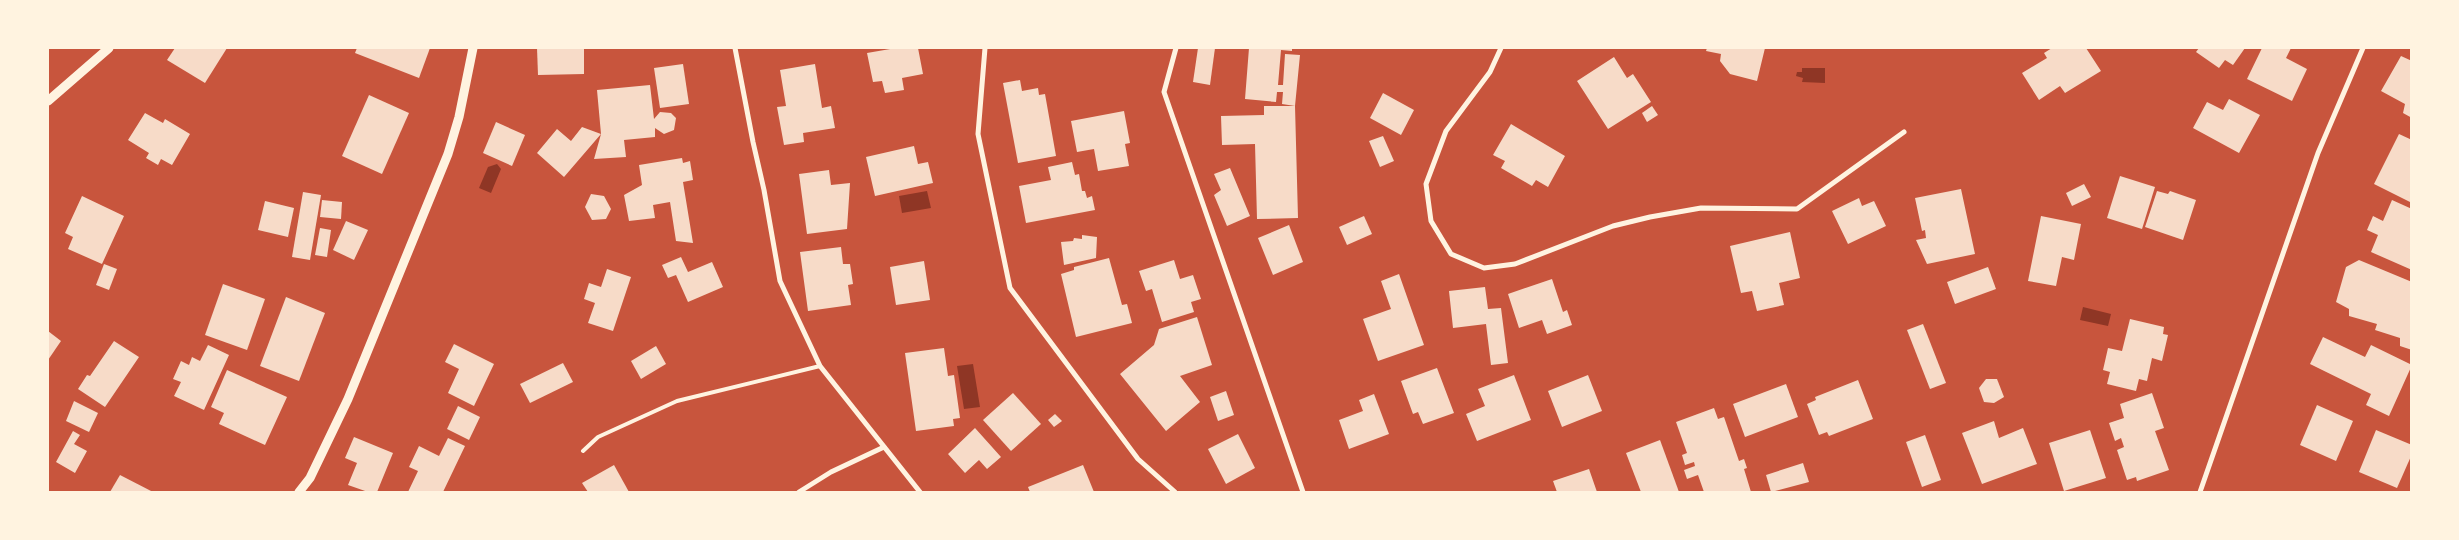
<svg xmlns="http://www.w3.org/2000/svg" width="2459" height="540" font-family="Karla,sans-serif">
<rect width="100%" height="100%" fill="#c8553d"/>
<!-- water -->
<g fill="#8f3625">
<polygon points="1802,68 1825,68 1825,83 1802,82 1803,78 1796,76 1797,72 1802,72"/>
<polygon points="497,164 501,169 491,193 479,188 488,167"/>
<polygon points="927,191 931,208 902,213 899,196"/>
<polygon points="2083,307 2111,314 2108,326 2080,320"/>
<polygon points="973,364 980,407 964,409 957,366"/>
</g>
<!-- building -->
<g fill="#f7dbc8">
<polygon points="175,48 227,48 205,83 167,60"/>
<polygon points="357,48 430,48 419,78 355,53"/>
<polygon points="537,48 584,48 584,74 538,75"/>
<polygon points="896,48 918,48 923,74 902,78 904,90 885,93 882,81 873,82 867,53"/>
<polygon points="1198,48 1215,48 1210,85 1193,82"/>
<polygon points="1249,48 1292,48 1292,51 1281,50 1278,85 1283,85 1285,54 1300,55 1295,106 1282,104 1283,92 1277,92 1276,102 1245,99"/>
<polygon points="1707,48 1765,48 1757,81 1730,74 1720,61 1721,54 1706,51"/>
<polygon points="2052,48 2086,48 2101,71 2065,93 2060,86 2039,100 2022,73 2047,58 2044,53"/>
<polygon points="2199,48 2245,48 2233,65 2225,60 2219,68 2196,52"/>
<polygon points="2262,48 2291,48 2286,58 2307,69 2292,101 2247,79"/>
<polygon points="2401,56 2412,61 2412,118 2403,113 2405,104 2381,91"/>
<polygon points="1614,57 1627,78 1633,74 1651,102 1608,129 1577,81"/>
<polygon points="683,64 689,104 660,108 654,68"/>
<polygon points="815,64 822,108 831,106 835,128 803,133 804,142 784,145 777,107 786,106 780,70"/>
<polygon points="1020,80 1022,91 1038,88 1039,95 1045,94 1056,156 1018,163 1003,83"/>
<polygon points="650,85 654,119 660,112 671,113 676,118 674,130 664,134 655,128 655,137 624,140 626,157 594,159 601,134 597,90"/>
<polygon points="1383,93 1414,110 1401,135 1370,118"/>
<polygon points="369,95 409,113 382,174 342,156"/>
<polygon points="2229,99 2260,115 2239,153 2193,128 2207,102 2223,110"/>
<polygon points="1264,106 1295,106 1298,218 1257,219 1255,144 1222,145 1221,116 1264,115"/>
<polygon points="1652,106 1658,115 1647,122 1642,113"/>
<polygon points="1124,111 1130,143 1125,144 1129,166 1098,171 1094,149 1077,152 1071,121"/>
<polygon points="145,113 163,123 165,119 190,134 172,165 161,159 158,165 146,158 149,153 128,140"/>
<polygon points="496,122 525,135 512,166 483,153"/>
<polygon points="1511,124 1565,156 1548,187 1536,180 1532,186 1501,168 1505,161 1493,155"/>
<polygon points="582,127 601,134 564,177 537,153 557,129 571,141"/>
<polygon points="2399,134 2412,140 2412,203 2374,184"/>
<polygon points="1383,136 1394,161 1380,167 1369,141"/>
<polygon points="914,146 918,164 928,162 933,183 875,196 866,157"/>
<polygon points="682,158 683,163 690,161 693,180 683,182 693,243 676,241 670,202 653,205 655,218 629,221 624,195 642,185 639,165"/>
<polygon points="1072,162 1075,175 1079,174 1082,191 1085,191 1087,198 1092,196 1095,210 1026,223 1019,186 1051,180 1048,167"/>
<polygon points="1230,168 1250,216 1227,226 1214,195 1221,190 1214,174"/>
<polygon points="829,170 831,185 850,183 847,229 807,234 799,174"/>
<polygon points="2120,176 2155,187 2142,229 2107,218"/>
<polygon points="2084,184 2091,197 2072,206 2066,193"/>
<polygon points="1961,189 1975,254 1927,264 1916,240 1926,238 1925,230 1922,231 1915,198"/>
<polygon points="2157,191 2168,194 2170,191 2196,200 2183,240 2145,227"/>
<polygon points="303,192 321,195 310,260 292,257"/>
<polygon points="591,194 604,196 611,209 606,219 592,220 585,207"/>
<polygon points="82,196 124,216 102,264 68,249 73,237 65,233"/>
<polygon points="1859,198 1862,206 1874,201 1886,226 1848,244 1832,211"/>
<polygon points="322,200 342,202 341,219 320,217"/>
<polygon points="2392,200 2412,209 2412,270 2371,252 2378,235 2367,230 2373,216 2383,221"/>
<polygon points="265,201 294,208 288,237 258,230"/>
<polygon points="1364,216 1372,234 1347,245 1339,227"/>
<polygon points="2041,216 2081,224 2074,260 2062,257 2056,286 2028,281"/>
<polygon points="346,221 368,230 354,260 333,250"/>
<polygon points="1289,225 1303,262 1273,275 1258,238"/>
<polygon points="320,228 331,230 327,257 315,255"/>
<polygon points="1790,232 1800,278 1779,283 1784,305 1757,311 1752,291 1741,293 1730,246"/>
<polygon points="1082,235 1097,237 1096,258 1064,265 1061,242 1073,241 1074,238 1082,239"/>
<polygon points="841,247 843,264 850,264 853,284 848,285 851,305 808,311 800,252"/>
<polygon points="681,257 688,272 712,262 723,287 688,302 676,275 668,278 662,265"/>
<polygon points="1109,258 1122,305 1127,304 1132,323 1076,337 1061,274 1074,270 1074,267"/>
<polygon points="1174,260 1180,279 1193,275 1201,299 1191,302 1194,312 1162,322 1152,289 1146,291 1139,271"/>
<polygon points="2359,260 2412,282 2412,350 2400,346 2400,338 2375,330 2377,324 2349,316 2349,309 2336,302 2346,267"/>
<polygon points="924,261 930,300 896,305 890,267"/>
<polygon points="104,264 117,269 109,290 96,285"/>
<polygon points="1988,267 1996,289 1955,304 1947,282"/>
<polygon points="607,269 631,277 613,331 588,323 595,303 584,299 589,283 601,287"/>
<polygon points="1399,274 1424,345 1378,361 1363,319 1391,309 1381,281"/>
<polygon points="1552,279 1563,312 1567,310 1572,325 1547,334 1542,320 1519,328 1508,294"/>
<polygon points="223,284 265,299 247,350 205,335"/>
<polygon points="1485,287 1488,309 1501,308 1508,363 1491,365 1486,324 1453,328 1449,291"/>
<polygon points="286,297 325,313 299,381 260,366"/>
<polygon points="1197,317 1212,365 1180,376 1200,402 1166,431 1120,374 1154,345 1159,329"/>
<polygon points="2130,319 2164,327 2163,334 2168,335 2162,361 2152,358 2147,381 2139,379 2136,391 2107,384 2110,372 2103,370 2108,348 2122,351"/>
<polygon points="1923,324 1946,383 1930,389 1907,330"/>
<polygon points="48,331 61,341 48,360"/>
<polygon points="2323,337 2365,357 2371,345 2412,365 2389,416 2366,405 2371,394 2310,364"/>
<polygon points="114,341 139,357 105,407 78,389 87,375 90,376"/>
<polygon points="454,344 494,364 474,406 448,393 459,369 445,362"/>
<polygon points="208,345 229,355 204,410 174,396 181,382 173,379 181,361 189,365 192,357 200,361"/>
<polygon points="656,346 666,364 641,379 631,361"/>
<polygon points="944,348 948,376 954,375 960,418 953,419 954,426 916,431 905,353"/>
<polygon points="563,363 573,382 530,403 520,384"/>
<polygon points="1437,368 1454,413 1423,424 1418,412 1413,414 1401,381"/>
<polygon points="227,370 287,397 265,445 219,424 224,413 211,407"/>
<polygon points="1514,375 1531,420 1477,441 1466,414 1485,406 1478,389"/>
<polygon points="1588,375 1602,411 1562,427 1548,391"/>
<polygon points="1986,379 1997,379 2004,397 1994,403 1984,402 1979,388"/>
<polygon points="1858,380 1873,419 1829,436 1827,432 1819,435 1807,404 1816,400 1815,397"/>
<polygon points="1786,384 1798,417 1745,437 1733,404"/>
<polygon points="1226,391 1234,415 1218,421 1210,397"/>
<polygon points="1013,393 1041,424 1011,451 983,420"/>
<polygon points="2152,393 2164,428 2155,431 2169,470 2137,481 2136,477 2127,480 2117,450 2124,447 2121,438 2115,441 2109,423 2124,418 2120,404"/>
<polygon points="1374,394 1389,434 1349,449 1339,420 1363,411 1359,400"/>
<polygon points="74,401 98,413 89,432 66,421"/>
<polygon points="2317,405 2353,421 2336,461 2300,445"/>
<polygon points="458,406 480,417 469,440 447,429"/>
<polygon points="1714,408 1718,419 1724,417 1739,461 1744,459 1747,468 1744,469 1751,492 1704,492 1698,475 1687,479 1684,470 1695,466 1694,462 1685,465 1682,455 1687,453 1676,422"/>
<polygon points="1055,414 1062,421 1054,427 1048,420"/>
<polygon points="1994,421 1999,438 2023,428 2037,464 1982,484 1962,433"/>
<polygon points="975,428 1001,457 987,469 979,460 965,473 948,454"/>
<polygon points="2090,430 2106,478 2064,491 2049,443"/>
<polygon points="2376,430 2412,445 2412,454 2397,488 2359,472"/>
<polygon points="73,431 80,435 74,444 87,451 75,473 56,462"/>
<polygon points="1238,434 1255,468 1226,484 1208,449"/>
<polygon points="1925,435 1941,480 1922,487 1906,442"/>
<polygon points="354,437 393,453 377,492 368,492 348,485 357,463 345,458"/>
<polygon points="448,438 465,446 443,492 408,492 418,471 409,467 419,446 439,456"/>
<polygon points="1660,440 1679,492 1641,492 1626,453"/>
<polygon points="1803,463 1809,482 1771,492 1766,475"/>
<polygon points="614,465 629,492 588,492 582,483"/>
<polygon points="1083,465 1094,492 1030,492 1028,487"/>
<polygon points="1589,469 1597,492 1557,492 1553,481"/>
<polygon points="120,475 153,492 110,492"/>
</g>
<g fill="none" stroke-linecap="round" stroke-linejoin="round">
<!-- service -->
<polyline stroke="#fff3e0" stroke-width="4" points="583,451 598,437 677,401 820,366"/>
<!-- minor -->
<g stroke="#fff3e0" stroke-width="5">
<polyline points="735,48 753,142 764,190 780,281 820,366 920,492"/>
<polyline points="985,48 978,134 1010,288 1138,459 1175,492"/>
<polyline points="1176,48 1164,92 1303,492"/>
<polyline points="1501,48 1490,72 1446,131 1426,184 1431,221 1451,254 1484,268 1515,264 1613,226 1650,217 1701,208 1797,209 1904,132"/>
<polyline points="799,492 831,472 884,447"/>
<polyline points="2200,492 2318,153 2363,48"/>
</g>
<!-- tertiary -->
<g stroke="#fff3e0" stroke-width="9">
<polyline points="48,101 109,48"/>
<polyline points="299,492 310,478 348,399 448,154 459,117 473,48"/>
</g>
</g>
<!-- border -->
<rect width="2459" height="540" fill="none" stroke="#fff3e0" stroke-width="98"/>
</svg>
